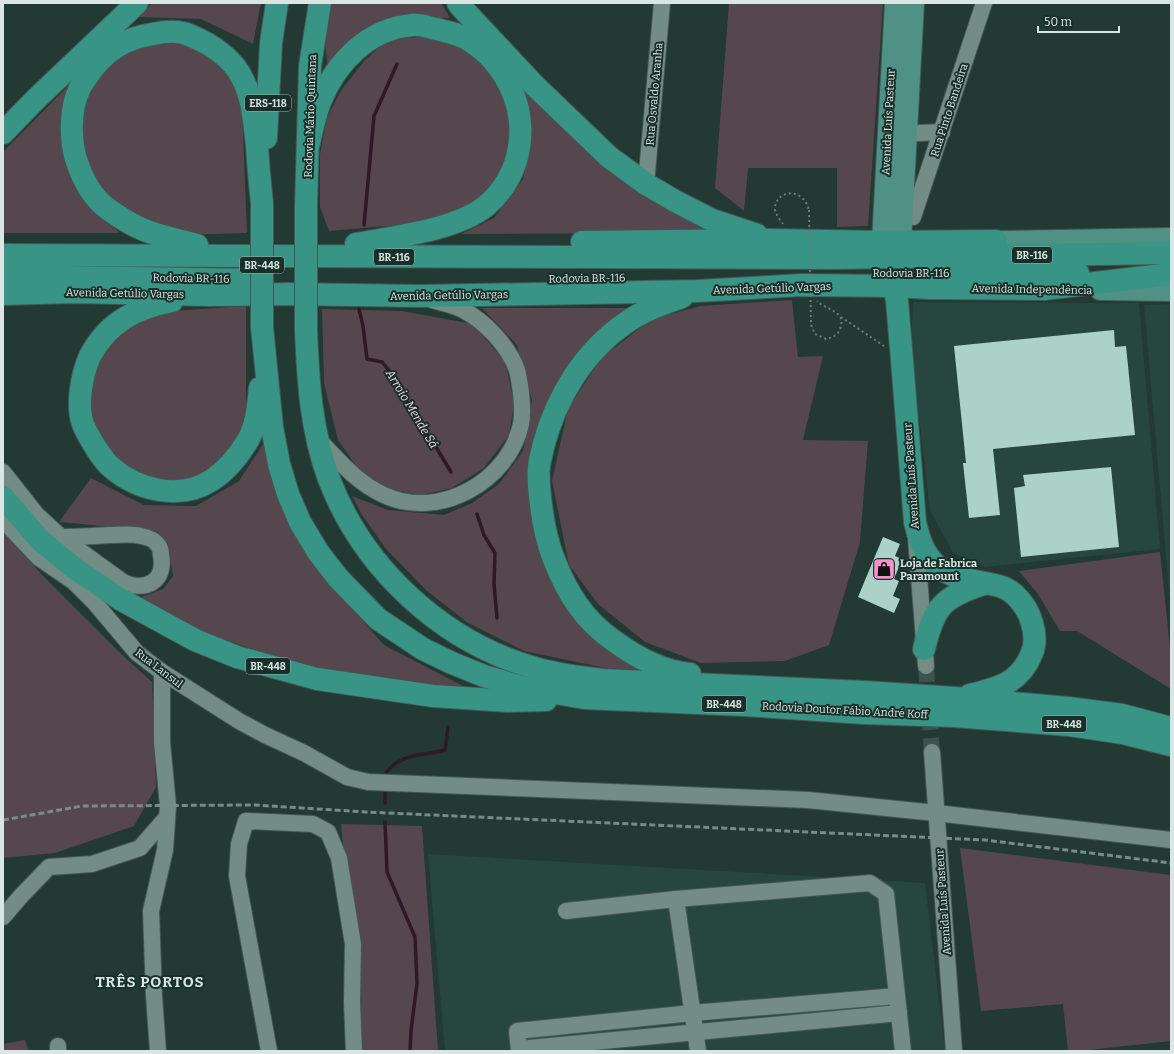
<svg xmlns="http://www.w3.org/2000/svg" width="1174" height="1054" font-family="Bitter,serif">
<rect width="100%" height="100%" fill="#223934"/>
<!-- built -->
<g fill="#274640">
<polygon points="913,302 1139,303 1160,549 985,567 953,553 930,510 911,347"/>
<polygon points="1171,304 1171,612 1144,305"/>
<polygon points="428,854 925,883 945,1051 445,1051"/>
</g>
<!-- green -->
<g fill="#56464e">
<polygon points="152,3 261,3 253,44 201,19 139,17"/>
<polygon points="331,3 441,3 450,18 421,18 328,70 325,43"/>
<polygon points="729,3 883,3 868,226 837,227 837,168 748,168 744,211 715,188"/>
<polygon points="429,36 457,43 481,58 499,81 514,131 506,165 476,204 434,222 329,231 320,207 320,154 327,117 342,89 365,60 384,43 405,38"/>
<polygon points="172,42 193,46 211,57 226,71 236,88 242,107 247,233 181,235 116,206 99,187 88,168 79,125 84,99 98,75 113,59 150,43"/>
<polygon points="519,80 719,233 461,234 494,218 523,179 530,146 529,105"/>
<polygon points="72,82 93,209 120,233 3,233 3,152"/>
<polygon points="792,300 798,357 823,356 803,440 868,441 860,542 829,645 785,661 701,663 645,642 598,604 569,565 552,481 568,409 601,358 652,319 700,306"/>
<polygon points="246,306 246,418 240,440 223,465 182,484 129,475 96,438 88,393 93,374 106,349 126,329 147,317 172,311"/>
<polygon points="482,308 635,308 573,357 549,399 534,453 530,508 549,571 648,670 605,668 524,651 468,623 427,591 386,549 362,515 352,496 388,510 444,515 472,503 499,484 523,451 532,400 517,345"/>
<polygon points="322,309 402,311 473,324 506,363 514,404 509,435 484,468 452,488 421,495 384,488 359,470 338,440 324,383"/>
<polygon points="265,441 272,481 315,567 384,645 463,686 417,684 319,669 243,646 185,625 141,597 163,589 173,576 168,544 157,531 59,522 91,478 144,505 196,506 239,481"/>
<polygon points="3,532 47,580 119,652 152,682 156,787 134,826 55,853 3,858"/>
<polygon points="1160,552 1171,657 1171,689 1077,631 1060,631 1038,594 1019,571"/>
<polygon points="341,824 422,826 438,1051 363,1051"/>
<polygon points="960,848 1171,875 1171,1041 1080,1051 1068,1051 1063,1004 981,1011"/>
<polygon points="25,1040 29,1051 3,1051 3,1044"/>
</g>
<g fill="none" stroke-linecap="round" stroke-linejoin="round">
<!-- stream -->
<g stroke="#301926" stroke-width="3.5">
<polyline points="364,225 374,116 397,64"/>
<polyline points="359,309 363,326 367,359 382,362 391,373 419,423 436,447 451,472"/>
<polyline points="477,514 484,535 495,553 494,584 497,618"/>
<path d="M 386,773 C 400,753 423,756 445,750 L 448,727"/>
<polyline points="385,803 385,790"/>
<polyline points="385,822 387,872 415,937 417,983 411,1031 410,1051"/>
</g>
</g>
<!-- building -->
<g fill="#acd1c9">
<polygon points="1114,330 1115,347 1126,346 1135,435 993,449 1000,515 969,518 963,463 966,463 954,346"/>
<polygon points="1111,467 1119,547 1021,557 1014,488 1025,486 1023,475"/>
<polygon points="883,537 900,544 895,556 902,559 894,579 899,581 893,596 900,599 894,613 858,597"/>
</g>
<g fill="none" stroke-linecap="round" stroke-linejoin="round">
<!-- minor-tunnel -->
<polyline stroke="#3d534e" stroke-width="16" stroke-dasharray="16 8" stroke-linecap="butt" points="926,666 932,752"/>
<!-- minor casing -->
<g stroke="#445754" stroke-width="18">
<g id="minor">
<polyline points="895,134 942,132"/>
<polyline points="646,184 662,3"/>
<polyline points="913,217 984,3"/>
<path d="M 318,439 C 339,461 356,482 384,495 C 439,521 509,481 521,424 C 523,414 522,403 521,393 C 520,386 519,377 517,370 C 509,347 485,321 463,310 C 454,305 442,303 432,300"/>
<path d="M 3,472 L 37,515 L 61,537 L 123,582 C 145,592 166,582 161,555 C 161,551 160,547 157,544 C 154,539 146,537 141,536 C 131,533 120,535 110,535 C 94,536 77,537 61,537"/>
<polyline points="3,520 39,558 74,582 95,603 137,653 162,672 239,721 265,735 304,753 347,777 368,782 808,800 936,813 1171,840"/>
<polyline points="916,538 926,666"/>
<polyline points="932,752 954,1051"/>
<polyline points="566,911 676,899"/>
<polyline points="3,917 21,896 49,867 92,864 140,848 167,817"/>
<polyline points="519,1049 899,1013"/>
<polyline points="58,1051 58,1046"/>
<polyline points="158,1051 154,996 151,911 165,850 168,806 162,742 162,672"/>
<polyline points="269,1051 237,876 239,844 246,821 313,824 328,832 339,858 353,944 352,1003 354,1051"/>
<polyline points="519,1051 517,1031 692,1013 897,996"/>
<polyline points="698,1051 676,899 870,883 886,894 903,1051"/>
</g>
</g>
<!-- major casing -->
<g stroke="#445754" stroke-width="22">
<g id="major">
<polyline points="901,241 914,3"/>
<polyline points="997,241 1171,238"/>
<polyline points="882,242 895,3"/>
<polyline points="1100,290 1171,291"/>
</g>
</g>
<!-- highway casing -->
<g stroke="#445754" stroke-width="24">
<g id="highway">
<polyline points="458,3 462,8 534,85 609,157 646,184 675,201 712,220 757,235"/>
<polyline points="3,133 36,99 137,3"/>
<polyline points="266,138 271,43 277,3"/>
<path d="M 309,143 C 312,129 315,115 320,102 C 336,62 368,29 412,25 C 421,24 427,27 436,29 C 448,32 460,34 470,41 C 505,63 526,106 519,147 C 516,169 504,191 486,206 C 456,230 394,237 356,244"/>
<polyline points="306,206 310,66 320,3"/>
<polyline points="582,242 771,240 882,242 996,241"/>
<path d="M 197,245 C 180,240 161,237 144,230 C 132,225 119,217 108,209 C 91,197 82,178 76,159 C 70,139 70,109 79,90 C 81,85 84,81 87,77 C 102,53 124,38 153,34 C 162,32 173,31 183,33 C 191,35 200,40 208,44 C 221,52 235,63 242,78 C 253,98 254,123 257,145 C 258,165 260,184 262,203"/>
<polyline points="3,255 836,258 1171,253"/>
<polyline points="936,273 1078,273"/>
<polyline points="3,276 262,280"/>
<path d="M 894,286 L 897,301 L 902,360 L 915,522 C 919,539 923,553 936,565 C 954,581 977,580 999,586 C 1015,590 1028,608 1032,623 C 1035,633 1036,643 1032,653 C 1020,683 999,688 970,695"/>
<polyline points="3,294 75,292 209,295 290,294 420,296 697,291 802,285 894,286 929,288 1044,289 1171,274"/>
<path d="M 682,297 C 663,304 644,310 627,322 C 584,351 556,397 543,447 C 542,454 539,461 539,468 C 538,474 539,480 539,486 C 541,510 544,534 553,557 C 566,591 583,620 614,641 C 637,658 661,671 690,674"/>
<path d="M 172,301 C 136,308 108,322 90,356 C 82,374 76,405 83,424 C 86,432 91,440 96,448 C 100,454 105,462 111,467 C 137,490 180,501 212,480 C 226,471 239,455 248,440 C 257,425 258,405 260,388"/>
<polyline points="262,327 272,427 279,464 288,494 300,522 318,552 338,578 378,619 423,649 452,663 484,676 522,687 584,698 744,705 864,713 954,716 1069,725 1123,733 1171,745"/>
<path d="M 306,330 C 308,380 311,431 329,479 C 363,568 442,642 535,668 C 558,675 580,677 603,680 L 865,692 L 955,698 L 1068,708 L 1122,715 L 1171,728"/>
<polyline points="3,497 40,540 74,568 120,599 195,640 237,657 317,679 433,696 508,701 546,700"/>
<path d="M 924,649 C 934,607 942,597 984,584"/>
</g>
</g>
<!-- path -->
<g stroke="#6b7e7a" stroke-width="2" stroke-dasharray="2 3" stroke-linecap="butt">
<path d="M 783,224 C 780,220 776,215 775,210 C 774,190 803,186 809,210"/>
<polyline points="841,317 884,346"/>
<path d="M 811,325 L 815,334 L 826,339 C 832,338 838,335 840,329 C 847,310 825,310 817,301"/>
</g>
<!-- minor -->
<use href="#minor" stroke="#738c86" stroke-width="16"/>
<!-- major -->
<use href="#major" stroke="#509185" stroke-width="20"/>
<!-- highway -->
<use href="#highway" stroke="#389484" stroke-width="22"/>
<!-- rail -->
<polyline stroke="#798b87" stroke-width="3" stroke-dasharray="6 3" stroke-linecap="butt" points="3,820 82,806 254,805 366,812 985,840 1171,863"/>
<!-- highway-bridge casing -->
<g stroke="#445754" stroke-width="24" stroke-linecap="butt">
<g id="highway-bridge">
<polyline points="262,327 262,203"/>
<polyline points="306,330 306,206"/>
</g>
</g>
<!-- path-bridge -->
<polyline stroke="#6b7e7a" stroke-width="2" stroke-dasharray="2 3" stroke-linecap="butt" points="809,210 811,325"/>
<!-- highway-bridge -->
<use href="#highway-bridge" stroke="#389484" stroke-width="22"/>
</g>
<!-- icons -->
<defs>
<g id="shop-square" transform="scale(1.15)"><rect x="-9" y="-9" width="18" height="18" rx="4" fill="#f890cc" stroke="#182f2a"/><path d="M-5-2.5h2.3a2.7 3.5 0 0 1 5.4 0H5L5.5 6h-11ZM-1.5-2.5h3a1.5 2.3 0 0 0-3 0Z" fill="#111"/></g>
</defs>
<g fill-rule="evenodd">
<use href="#shop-square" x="884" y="569"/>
</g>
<g text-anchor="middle" stroke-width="4" stroke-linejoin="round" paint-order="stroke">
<!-- shield labels -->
<g fill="#182f2a" stroke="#9fafac" stroke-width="1">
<rect x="245" y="95" width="46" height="16" rx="3"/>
<rect x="1012" y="247" width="40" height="16" rx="3"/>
<rect x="374" y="249" width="40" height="16" rx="3"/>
<rect x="240" y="257" width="44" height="16" rx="3"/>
<rect x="246" y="658" width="44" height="16" rx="3"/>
<rect x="702" y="696" width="44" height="16" rx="3"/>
<rect x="1042" y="716" width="44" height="16" rx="3"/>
</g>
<g font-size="10" font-weight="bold" fill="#d9e6e3">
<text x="268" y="107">ERS-118</text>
<text x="1032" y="259">BR-116</text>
<text x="394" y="261">BR-116</text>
<text x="262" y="269">BR-448</text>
<text x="268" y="670">BR-448</text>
<text x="724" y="708">BR-448</text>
<text x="1064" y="728">BR-448</text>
</g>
<!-- street labels -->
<g font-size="11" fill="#d9e6e3" stroke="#182f2a">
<text transform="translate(654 94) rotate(-85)" y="4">Rua Osvaldo Aranha</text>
<text transform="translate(949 110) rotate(-72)" y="4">Rua Pinto Bandeira</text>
<text transform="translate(310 116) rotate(-88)" y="4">Rodovia Mário Quintana</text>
<text transform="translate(888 122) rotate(-87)" y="4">Avenida Luís Pasteur</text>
<text x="911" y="277">Rodovia BR-116</text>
<text transform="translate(191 278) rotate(1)" y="4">Rodovia BR-116</text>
<text transform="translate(587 278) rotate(-1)" y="4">Rodovia BR-116</text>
<text transform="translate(772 288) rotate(-2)" y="4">Avenida Getúlio Vargas</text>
<text transform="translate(1032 289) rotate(1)" y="4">Avenida Independência</text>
<text transform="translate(125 293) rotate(1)" y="4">Avenida Getúlio Vargas</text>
<text transform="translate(449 295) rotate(-1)" y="4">Avenida Getúlio Vargas</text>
<text transform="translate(911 476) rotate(-94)" y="4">Avenida Luís Pasteur</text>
<text transform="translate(159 668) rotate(37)" y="4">Rua Lansul</text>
<text transform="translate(845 710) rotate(3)" y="4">Rodovia Doutor Fábio André Koff</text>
<text transform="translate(943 902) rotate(-94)" y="4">Avenida Luís Pasteur</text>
</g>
<!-- poi labels -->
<g font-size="11" font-weight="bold" fill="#d9e6e3" stroke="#182f2a" text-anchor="start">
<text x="900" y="567">Loja de Fabrica<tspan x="900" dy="13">Paramount</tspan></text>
</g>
<!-- water labels -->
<g font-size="12" font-style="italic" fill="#fed2e9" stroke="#182f2a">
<text transform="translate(412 409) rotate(59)" y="4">Arroio Mende Sá</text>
</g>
<!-- district labels -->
<g font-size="15" font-weight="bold" letter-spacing="1" fill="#d9e6e3" stroke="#182f2a">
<text x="150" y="987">TRÊS PORTOS</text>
</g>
</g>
<!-- border -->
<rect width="1174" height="1054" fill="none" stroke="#d9e6e3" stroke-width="8"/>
<!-- scale -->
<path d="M1038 26v6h81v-6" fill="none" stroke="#d9e6e3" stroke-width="2"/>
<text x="1044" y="26" font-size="12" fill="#d9e6e3" stroke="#182f2a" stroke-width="3" paint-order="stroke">50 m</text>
</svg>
